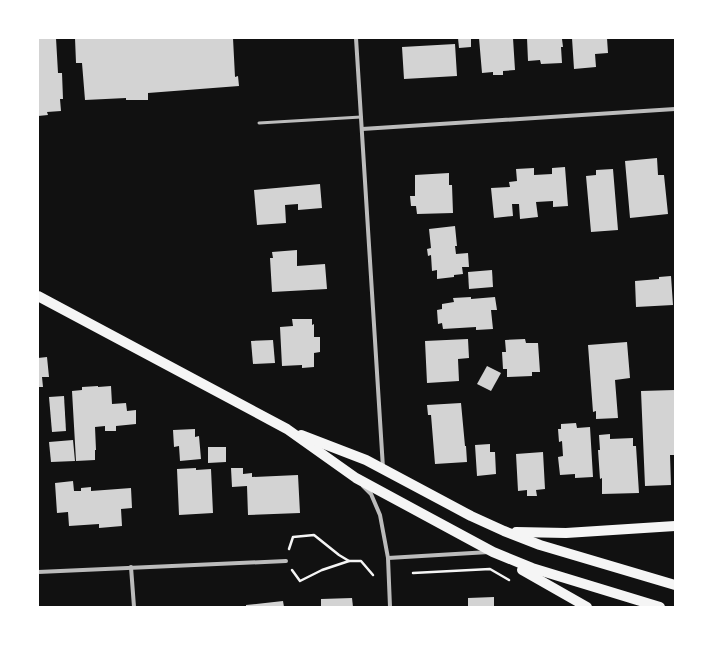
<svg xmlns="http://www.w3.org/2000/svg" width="713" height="645" font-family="'Alegreya Sans',sans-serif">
<rect width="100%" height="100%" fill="#111"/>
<!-- building -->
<g fill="#d3d3d3">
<polygon points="38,38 41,38 41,39 56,38 58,73 62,73 63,99 60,99 61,111 47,112 48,115 38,116"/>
<polygon points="75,38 233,38 235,77 238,76 239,86 148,93 148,100 126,100 126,98 85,100 82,63 76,63"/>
<polygon points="458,38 471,38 471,47 459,48"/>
<polygon points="479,38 513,38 515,70 503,71 503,75 493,75 493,72 482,73"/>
<polygon points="527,38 562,39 563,47 561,47 562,63 541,64 540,60 528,61"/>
<polygon points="572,38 607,38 608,53 595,54 596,67 574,69"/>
<polygon points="455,44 457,76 404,79 402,47"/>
<polygon points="657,158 658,175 664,175 668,214 630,218 625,161"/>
<polygon points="565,167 568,206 553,207 553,201 536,202 538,217 520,219 519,204 512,204 513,216 494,218 491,188 510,187 509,182 517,181 516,169 534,168 534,175 552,174 552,168"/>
<polygon points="613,169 618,230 591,232 586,176 596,175 596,170"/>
<polygon points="449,173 449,185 452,185 453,213 417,214 416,206 411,206 410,196 415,196 415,175"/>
<polygon points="320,184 322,208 298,210 298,204 285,205 286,223 257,225 254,190"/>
<polygon points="455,226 457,246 455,246 456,254 468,253 469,267 462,267 463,274 454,275 454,277 437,279 437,270 432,271 431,255 428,256 427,249 431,248 429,229"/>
<polygon points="297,250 297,266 325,264 327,289 272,292 270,258 273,258 272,252"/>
<polygon points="492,270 493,287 469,289 468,272"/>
<polygon points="671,276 673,305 636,307 635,281 659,279 659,277"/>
<polygon points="471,297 471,299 495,297 497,310 491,310 493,329 476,330 476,327 443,329 442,323 438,324 437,310 442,309 442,304 454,302 453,298"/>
<polygon points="292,319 312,319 312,325 314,324 314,337 320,337 320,352 314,353 314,367 302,368 302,365 282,366 280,327 293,326"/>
<polygon points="468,339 469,358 458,359 459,381 427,383 425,341"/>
<polygon points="525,339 526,343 538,343 540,372 532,372 532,376 507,377 507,369 503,369 502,352 506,352 505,340"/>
<polygon points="273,340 275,363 253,364 251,341"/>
<polygon points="627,342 630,378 615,380 618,418 596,419 596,411 593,412 588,345"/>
<polygon points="47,357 49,377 42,377 43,387 38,387 38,358"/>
<polygon points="487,366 501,373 491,391 477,384"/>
<polygon points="98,386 98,387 111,386 112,404 126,403 127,411 136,410 136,424 116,426 116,431 105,431 105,426 95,427 96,450 95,450 95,460 76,461 72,391 82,390 82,387"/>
<polygon points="675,390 675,455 670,455 671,485 645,486 641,391"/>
<polygon points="64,396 66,431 52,432 49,397"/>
<polygon points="461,403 465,446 466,446 467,462 435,464 431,415 428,415 427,405"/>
<polygon points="576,423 577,428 590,427 593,477 575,478 575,474 560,475 558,457 563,456 562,441 559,442 558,429 561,429 561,424"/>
<polygon points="195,429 195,437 199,436 201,459 180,461 179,446 174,447 173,430"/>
<polygon points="610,434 610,439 633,438 633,446 636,446 639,493 602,494 602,478 600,479 598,450 600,450 599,435"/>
<polygon points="73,440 75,461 51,462 49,442"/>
<polygon points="490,444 490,452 495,452 496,474 477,476 475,445"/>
<polygon points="208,447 226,447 226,462 208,463"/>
<polygon points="543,452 545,489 536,490 537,496 527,496 527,490 518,491 516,454"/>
<polygon points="196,468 196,470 211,469 213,513 179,515 177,469"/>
<polygon points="231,468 243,468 243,474 252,473 252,477 298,475 300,513 248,515 247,486 232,487"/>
<polygon points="73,481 74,491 81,491 81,488 91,487 91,491 131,488 132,508 121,509 122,526 99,528 99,524 69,526 68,512 57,513 55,483"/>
<polygon points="494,597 494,607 468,607 468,598"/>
<polygon points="352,598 353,607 321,607 321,599"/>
<polygon points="283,601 284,607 246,607 246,605"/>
</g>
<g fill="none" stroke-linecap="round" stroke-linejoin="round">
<!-- path -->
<g stroke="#f5f5f5" stroke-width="2.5">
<polyline points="289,549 293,537 314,535 339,555 349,561 361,561 373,575"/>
<polyline points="292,570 300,581 322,570 349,561"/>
<polyline points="413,573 490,569 509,580"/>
</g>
<!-- service -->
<polyline stroke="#bcbcbc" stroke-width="3" points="259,123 361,117"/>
<!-- minor -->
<g stroke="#bcbcbc" stroke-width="4">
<polyline points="356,38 383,468"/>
<polyline points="362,129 675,109"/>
<polyline points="363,486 371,494 380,515 388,558 390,607"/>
<polyline points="388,558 489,552"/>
<polyline points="131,567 134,607"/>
<polyline points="38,572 286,561"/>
</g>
<!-- primary -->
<g stroke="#f5f5f5" stroke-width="10">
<polyline points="38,296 287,429 356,478 493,552 532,568 660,607"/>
<polyline points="301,435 366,460 471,516 504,531 540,545 675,585"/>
<polyline points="516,532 566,533 675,526"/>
<polyline points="522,570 587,607"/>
</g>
</g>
<!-- border -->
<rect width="713" height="645" fill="none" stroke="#ffffff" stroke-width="78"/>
</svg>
